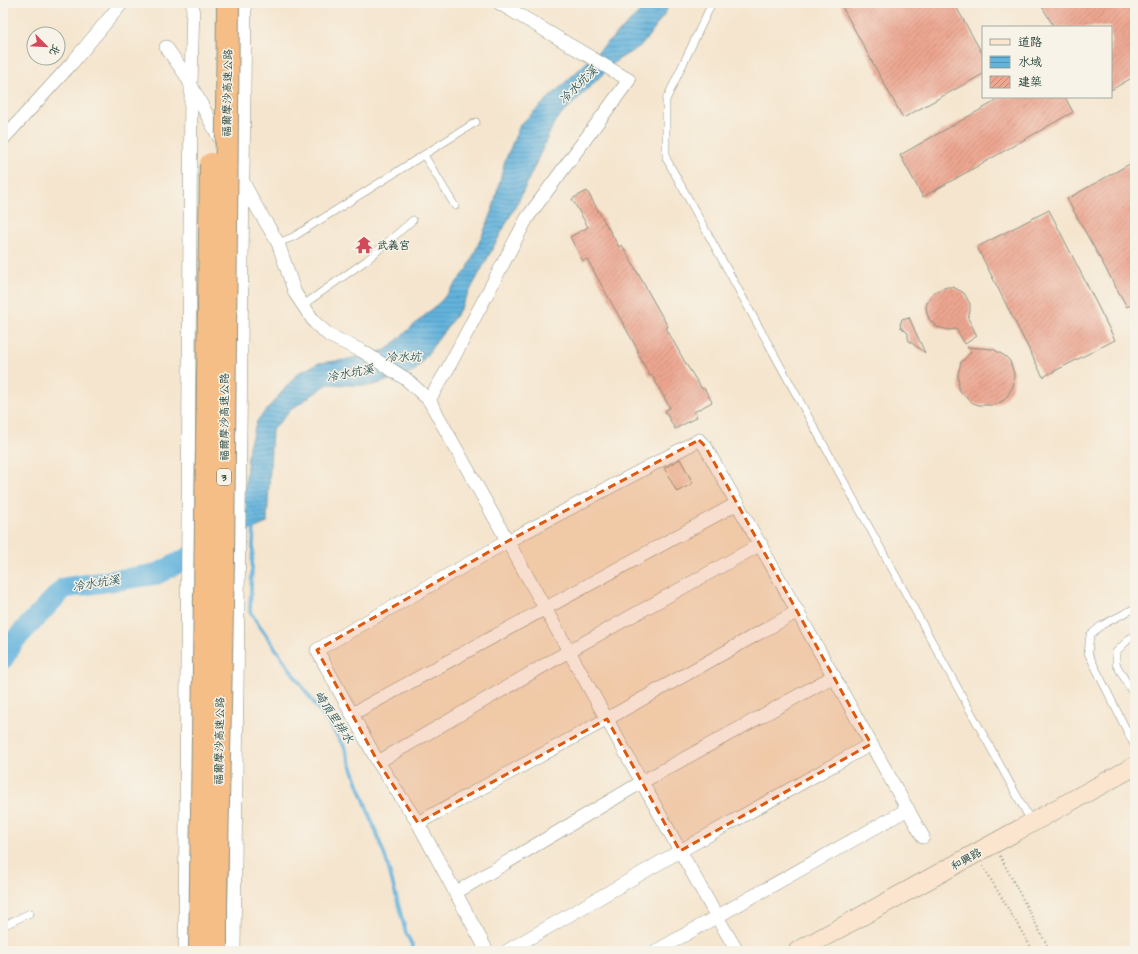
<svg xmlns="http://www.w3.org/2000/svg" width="1138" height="954" font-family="'Architects Daughter','LXGW WenKai TC',sans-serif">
<defs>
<pattern id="water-rules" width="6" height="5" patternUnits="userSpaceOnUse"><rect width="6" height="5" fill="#63b3dd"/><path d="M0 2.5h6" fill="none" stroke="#5193b4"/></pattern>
<pattern id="building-hatch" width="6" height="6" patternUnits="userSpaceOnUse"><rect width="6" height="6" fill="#eda690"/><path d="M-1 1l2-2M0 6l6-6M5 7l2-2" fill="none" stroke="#bf8876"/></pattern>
</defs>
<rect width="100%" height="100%" fill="#f7f3e8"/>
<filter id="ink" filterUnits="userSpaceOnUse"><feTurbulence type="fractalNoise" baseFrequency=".025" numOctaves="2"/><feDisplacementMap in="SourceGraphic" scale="8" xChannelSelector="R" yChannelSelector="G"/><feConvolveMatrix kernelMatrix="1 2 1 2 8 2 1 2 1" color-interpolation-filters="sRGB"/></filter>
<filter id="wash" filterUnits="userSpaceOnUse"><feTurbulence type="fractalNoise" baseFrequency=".012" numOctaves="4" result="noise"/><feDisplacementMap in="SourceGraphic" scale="16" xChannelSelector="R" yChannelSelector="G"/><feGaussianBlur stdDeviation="0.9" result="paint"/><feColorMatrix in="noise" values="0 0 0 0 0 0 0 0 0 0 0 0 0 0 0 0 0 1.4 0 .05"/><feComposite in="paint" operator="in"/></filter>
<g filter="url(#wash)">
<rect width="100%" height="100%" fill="#f5e5ce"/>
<!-- water -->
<polygon fill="url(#water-rules)" stroke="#417888" points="644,3 670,3 664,15 642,45 616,61 555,121 521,196 459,311 414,372 370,386 328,384 292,409 272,430 267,523 243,533 242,517 249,446 257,421 298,373 319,363 344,360 386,350 441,301 467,270 491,215 505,161 520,125 640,12"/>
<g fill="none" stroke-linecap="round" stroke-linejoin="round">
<!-- stream -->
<polyline stroke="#63b3dd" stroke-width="3.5" points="254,524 250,612 344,746 386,859 406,933 415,951"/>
<!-- river -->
<polyline stroke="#63b3dd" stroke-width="21" points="3,659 13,642 64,588 157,574 220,541"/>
</g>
<g id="blocks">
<!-- building -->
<g fill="url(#building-hatch)">
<polygon points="840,3 954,3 983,55 983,74 903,118"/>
<polygon points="1040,3 1135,3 1135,76 1111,90 1111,27 1054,27"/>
<polygon points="1003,97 1065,97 1073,112 923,197 900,155"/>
<polygon points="1135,161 1135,303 1127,307 1067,199"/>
<polygon points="587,191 619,247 622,245 668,327 666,328 686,364 702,389 704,388 712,402 694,412 697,417 675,429 665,411 670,408 652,375 650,376 637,352 639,352 587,259 583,261 570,237 588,227 572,199"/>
<polygon points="1049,210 1115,340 1043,377 977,247"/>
<polygon points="947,287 953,287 964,293 970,304 970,311 968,318 977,336 965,344 956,329 949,330 937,327 929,319 927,313 926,306 931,295 936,291"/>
<polygon points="909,317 911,322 925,353 909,341 908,338 908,333 901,328 900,325 902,319 905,318 909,319"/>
<polygon points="967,347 993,349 1005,356 1010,361 1014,374 1013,387 1005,399 999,403 993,405 979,405 973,403 962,394 959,388 958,374 961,362 971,352"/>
<polygon points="680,459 693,483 677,492 664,468"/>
</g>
</g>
</g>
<g filter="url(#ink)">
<use href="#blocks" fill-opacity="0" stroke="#8a9181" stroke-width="1"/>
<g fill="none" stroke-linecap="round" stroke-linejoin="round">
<!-- lane casing -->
<g stroke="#8a9181" stroke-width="8">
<g id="lane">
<polyline points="712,3 666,100 666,158 1032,823"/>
<polyline points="424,155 455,206"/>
<polyline points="278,243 293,237 476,122"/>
<polyline points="303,305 367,260 413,220"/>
<polyline points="1135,608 1102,625 1090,635 1088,653 1135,747"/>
<polyline points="1135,636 1130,638 1116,652 1116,664 1135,697"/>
<polyline points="3,926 30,913"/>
</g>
</g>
<!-- street casing -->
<g stroke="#8a9181" stroke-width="14">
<g id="street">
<polyline points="166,47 185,74 256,206 278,243 295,293 315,323 330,336 362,351 406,379 429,400 717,917 737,951"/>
<polyline points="3,139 72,63 122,3"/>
<polyline points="429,400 447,370 527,218 629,80 499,3"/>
<polyline points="352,714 738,503"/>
<polyline points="378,762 569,651 761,544"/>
<polyline points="418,823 607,719 798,611"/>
<polyline points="455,893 642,782 834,676"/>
<polyline points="185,951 191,85 193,3"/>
<polyline points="234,951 245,3"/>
<polyline points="487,951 418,823 378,762 317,650 508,541 699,440 705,446 923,837"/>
<polyline points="507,951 680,851 871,744"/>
<polyline points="656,951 908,809"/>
</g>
</g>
<!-- secondary casing -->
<g stroke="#8a9181" stroke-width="20">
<polyline id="secondary" points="798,951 1135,766"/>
</g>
<!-- path -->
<g stroke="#8a9181" stroke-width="2" stroke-dasharray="1 3" stroke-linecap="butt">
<polyline points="1000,856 1050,951"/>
<polyline points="983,866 1033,951"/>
</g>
<!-- lane -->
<use href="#lane" stroke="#fff" stroke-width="7"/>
<!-- street -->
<use href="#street" stroke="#fff" stroke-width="13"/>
<!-- secondary -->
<use href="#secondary" stroke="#fbe5cf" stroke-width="19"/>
<!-- highway-bridge casing -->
<g stroke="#8a9181" stroke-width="24" stroke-linecap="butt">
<g id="highway-bridge">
<polyline points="200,951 211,164"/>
<polyline points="216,951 216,899 223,560 228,3"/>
</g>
</g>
<!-- highway-bridge -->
<use href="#highway-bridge" stroke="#f6be87" stroke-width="22"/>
</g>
</g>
<!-- marked area -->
<path fill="#de580e" fill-opacity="0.2" stroke="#de580e" stroke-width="3" stroke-dasharray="8 5" stroke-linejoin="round" d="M 699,440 L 705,446 L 871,744 L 680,851 L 607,719 L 418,823 L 378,762 L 317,650 L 508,541 Z"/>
<!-- icons -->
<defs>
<g id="temple-bare" transform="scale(1.38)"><path d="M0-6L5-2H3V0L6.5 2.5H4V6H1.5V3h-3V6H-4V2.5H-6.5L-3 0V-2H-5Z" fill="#d1495b" stroke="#f7f3e8" stroke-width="2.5" paint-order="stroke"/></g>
</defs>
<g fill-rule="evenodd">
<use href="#temple-bare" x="364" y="245"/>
</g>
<g text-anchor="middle" stroke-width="3" stroke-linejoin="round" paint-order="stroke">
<!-- shield labels -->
<rect fill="#f7f3e8" stroke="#60746a" stroke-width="1" x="217" y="469" width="14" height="16" rx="3"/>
<g font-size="10" font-weight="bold" fill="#1f3d34">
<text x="224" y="481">3</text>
</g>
<!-- street labels -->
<g font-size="11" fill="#1f3d34" stroke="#f7f3e8">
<text transform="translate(227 93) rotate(-89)" y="4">福爾摩沙高速公路</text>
<text transform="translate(224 417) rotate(-90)" y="4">福爾摩沙高速公路</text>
<text transform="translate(219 741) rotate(-89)" y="4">福爾摩沙高速公路</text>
<text transform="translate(966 859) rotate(-29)" y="4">和興路</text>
</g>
<!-- poi labels -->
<g font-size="11" fill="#1f3d34" stroke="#f7f3e8" text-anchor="start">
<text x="377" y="249">武義宮</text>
</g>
<!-- water labels -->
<g font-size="12" font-style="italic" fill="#305a5e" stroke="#f7f3e8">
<text transform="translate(578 85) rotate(-44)" y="4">冷水坑溪</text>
<text x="403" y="361">冷水坑</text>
<text transform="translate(350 373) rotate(-11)" y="4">冷水坑溪</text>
<text transform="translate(96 583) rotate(-9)" y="4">冷水坑溪</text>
<text transform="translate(334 717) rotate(56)" y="4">崎頂里排水</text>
</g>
</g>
<!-- margin -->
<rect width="1138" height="954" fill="none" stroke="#f7f3e8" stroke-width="16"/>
<!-- legend -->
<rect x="982" y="26" width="130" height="72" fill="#f7f3e8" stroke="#a1aaa0"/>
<rect x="990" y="39" width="20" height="6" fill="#fbe5cf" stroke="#a1aaa0"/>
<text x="1018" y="46" font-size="12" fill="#1f3d34">道路</text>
<rect x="990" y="56" width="20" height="12" fill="url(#water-rules)" stroke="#a1aaa0"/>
<text x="1018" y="66" font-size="12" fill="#1f3d34">水域</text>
<rect x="990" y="76" width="20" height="12" fill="url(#building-hatch)" stroke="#a1aaa0"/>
<text x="1018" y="86" font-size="12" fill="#1f3d34">建築</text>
<!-- north arrow -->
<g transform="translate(46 46) rotate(114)"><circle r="19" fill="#f7f3e8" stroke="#a1aaa0"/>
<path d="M0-3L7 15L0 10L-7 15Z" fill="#d1495b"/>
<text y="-6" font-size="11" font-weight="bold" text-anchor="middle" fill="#1f3d34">北</text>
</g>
</svg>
